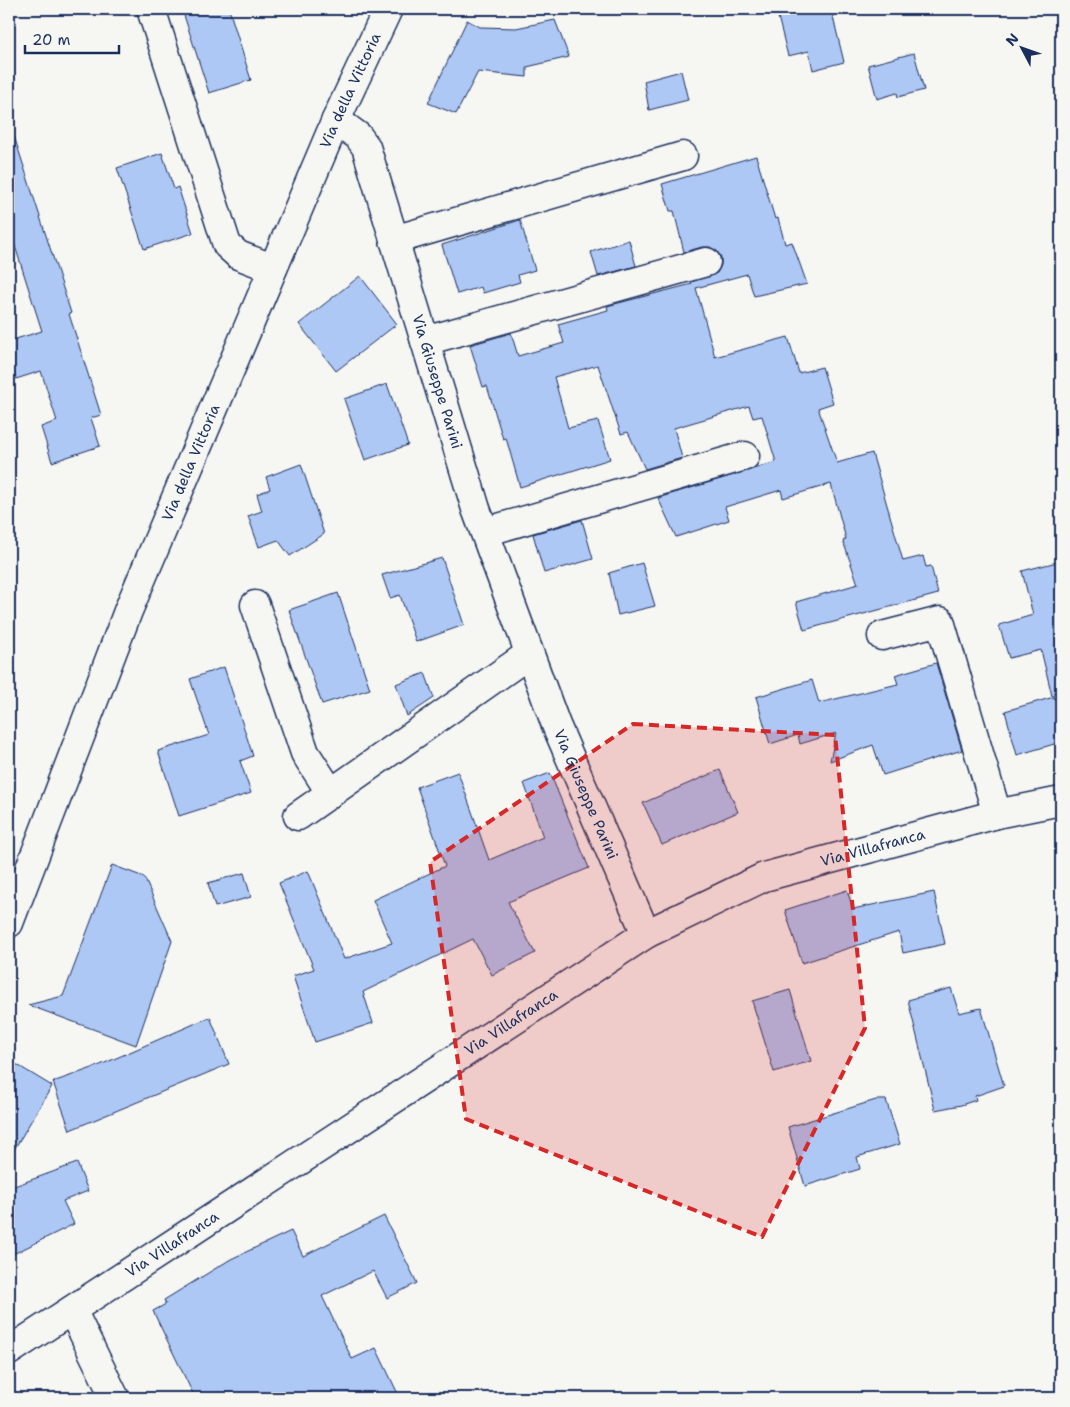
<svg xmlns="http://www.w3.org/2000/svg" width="1070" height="1407" font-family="'Shantell Sans',sans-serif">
<rect width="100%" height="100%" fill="#f6f6f2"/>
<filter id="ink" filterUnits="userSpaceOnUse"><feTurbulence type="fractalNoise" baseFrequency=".02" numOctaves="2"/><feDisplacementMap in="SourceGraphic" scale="10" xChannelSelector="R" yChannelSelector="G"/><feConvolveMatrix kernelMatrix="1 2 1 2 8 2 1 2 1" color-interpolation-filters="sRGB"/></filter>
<g filter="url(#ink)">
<!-- building -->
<g fill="#aec8f6" stroke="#1b2f5e">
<polygon points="182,9 229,9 251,80 209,93"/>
<polygon points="776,9 831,9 844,62 813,70 809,51 788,56"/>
<polygon points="467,20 480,27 516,28 555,20 569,57 527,67 527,77 478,72 456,114 428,103"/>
<polygon points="914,53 924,90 898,97 897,93 877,99 868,65"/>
<polygon points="681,71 688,100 649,110 644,81"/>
<polygon points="14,136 71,313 69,314 101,415 91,418 100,446 52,462 41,427 57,421 41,371 16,379 9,354 9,341 42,331 9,227 9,137"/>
<polygon points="162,153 174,189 178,187 193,233 144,249 117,168"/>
<polygon points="756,156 775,219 778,218 785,244 792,242 807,284 754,296 747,274 696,288 715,357 788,337 799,373 822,367 833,403 818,408 837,463 872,453 903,561 923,556 926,567 931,566 938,594 804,630 796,602 858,584 843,541 846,539 831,484 783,498 781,490 725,507 729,520 676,537 658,498 776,462 762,416 753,418 749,406 674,428 682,458 645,469 628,432 621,434 598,365 554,377 568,428 598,421 610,459 520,487 506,438 503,439 487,386 483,387 470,345 511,333 518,356 564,343 558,324 608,310 607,306 692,284 691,282 717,273 721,265 721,257 717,251 710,247 702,247 684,252 674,211 670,211 662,184"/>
<polygon points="520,220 535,270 518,275 520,282 483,293 481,287 457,294 442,245"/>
<polygon points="629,240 636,266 598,276 591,252"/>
<polygon points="360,276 397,324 336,371 299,324"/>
<polygon points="387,384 408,445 365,460 344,399"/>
<polygon points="301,464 324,534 290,556 278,540 259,547 248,516 262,511 257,494 270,489 266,477"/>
<polygon points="582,520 593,559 544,573 533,534"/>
<polygon points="442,558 464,625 416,642 400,595 390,598 382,575"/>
<polygon points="1061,561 1061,695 1052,696 1041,650 1009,658 999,625 1033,615 1022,571"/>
<polygon points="642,563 655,606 618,615 609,573"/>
<polygon points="338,593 370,689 322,704 289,610"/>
<polygon points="936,663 962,750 883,775 873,745 830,761 836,733 800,744 798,735 770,744 756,697 812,680 819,703 898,684 895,675"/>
<polygon points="224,667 253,756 240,761 251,793 179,816 158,751 209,735 190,679"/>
<polygon points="425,673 434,698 407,716 396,684"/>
<polygon points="1061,695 1061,742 1017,755 1005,711"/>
<polygon points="720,770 738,812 662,845 643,803"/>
<polygon points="458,772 489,860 543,837 524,783 550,773 589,868 508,902 535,953 492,975 473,939 363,992 373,1023 315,1042 293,976 314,969 279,883 308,871 344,959 392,943 373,900 445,866 417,787"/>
<polygon points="112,865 144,877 172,941 136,1045 28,1005 63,996"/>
<polygon points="244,873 251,897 215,907 208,883"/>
<polygon points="847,890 853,909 934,892 945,944 903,953 899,932 802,963 785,910"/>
<polygon points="951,988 959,1013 981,1008 1004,1086 975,1096 976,1100 961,1105 935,1110 908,1000"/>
<polygon points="790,990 811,1061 774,1072 752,1001"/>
<polygon points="210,1017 229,1064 70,1130 53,1082 98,1066"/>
<polygon points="9,1060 52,1086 9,1158"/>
<polygon points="876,1100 886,1100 900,1144 857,1157 860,1169 805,1186 788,1127"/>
<polygon points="77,1163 88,1191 63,1201 74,1224 9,1256 9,1188"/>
<polygon points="384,1216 417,1283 387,1298 373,1271 322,1296 352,1359 376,1348 400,1398 195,1398 153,1311 166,1304 164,1300 231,1259 291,1231 303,1256"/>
</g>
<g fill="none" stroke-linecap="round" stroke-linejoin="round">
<!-- minor casing -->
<g stroke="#1b2f5e" stroke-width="31">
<g id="minor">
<polyline points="151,9 227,245 238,255 272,268"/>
<path id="s1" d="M 336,120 L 358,136 L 366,147 L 476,509 L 556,725 L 646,934"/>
<polyline points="394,240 683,156"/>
<polyline points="425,341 706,262"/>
<polyline points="485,532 745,456"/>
<polyline points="255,605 305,753 331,793"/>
<polyline points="882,636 940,621 997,814"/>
<polyline points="298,816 529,654"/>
<polyline points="72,1310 115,1398"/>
<path id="s2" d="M 9,1351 L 646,934 L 764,877 L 1001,813 L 1061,801"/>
</g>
</g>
<!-- major casing -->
<g stroke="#1b2f5e" stroke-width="31">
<g id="major">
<path id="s3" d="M 9,923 L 128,611 L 336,120 L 388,9"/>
</g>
</g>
<!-- minor -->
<use href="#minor" stroke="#f6f6f2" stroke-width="28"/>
<!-- major -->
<use href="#major" stroke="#f6f6f2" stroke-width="28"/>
</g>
</g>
<!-- marked area -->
<path fill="#d62828" fill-opacity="0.2" stroke="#d62828" stroke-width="4" stroke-dasharray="10 6" stroke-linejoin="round" d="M 633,724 L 835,735 L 865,1028 L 762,1237 L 466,1119 L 430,862 Z"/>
<g text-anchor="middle" stroke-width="4" stroke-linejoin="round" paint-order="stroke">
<!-- street labels -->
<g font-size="15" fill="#1b2f5e" stroke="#f6f6f2">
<text dy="5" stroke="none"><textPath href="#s3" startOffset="900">Via della Vittoria</textPath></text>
<text dy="5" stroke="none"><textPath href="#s1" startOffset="286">Via Giuseppe Parini</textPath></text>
<text dy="5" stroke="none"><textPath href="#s3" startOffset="495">Via della Vittoria</textPath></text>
<text dy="5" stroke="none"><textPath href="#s1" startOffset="725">Via Giuseppe Parini</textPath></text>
<text dy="5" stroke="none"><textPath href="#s2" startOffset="1005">Via Villafranca</textPath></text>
<text dy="5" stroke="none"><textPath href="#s2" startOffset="600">Via Villafranca</textPath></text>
<text dy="5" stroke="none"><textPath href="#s2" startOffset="195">Via Villafranca</textPath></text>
</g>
</g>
<!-- margin -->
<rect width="1070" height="1407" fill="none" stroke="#f6f6f2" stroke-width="30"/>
<rect x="15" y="15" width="1040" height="1377" fill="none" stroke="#1b2f5e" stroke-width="2" filter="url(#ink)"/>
<!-- north arrow -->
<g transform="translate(1022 48) rotate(311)" stroke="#f6f6f2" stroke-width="4" paint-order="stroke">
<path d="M0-4L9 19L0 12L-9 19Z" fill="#1b2f5e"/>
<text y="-8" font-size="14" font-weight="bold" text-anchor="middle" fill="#1b2f5e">N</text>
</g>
<!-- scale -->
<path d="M25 45v8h94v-8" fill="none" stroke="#1b2f5e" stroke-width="2.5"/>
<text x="32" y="45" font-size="15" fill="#1b2f5e" stroke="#f6f6f2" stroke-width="4" paint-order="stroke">20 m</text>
</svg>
